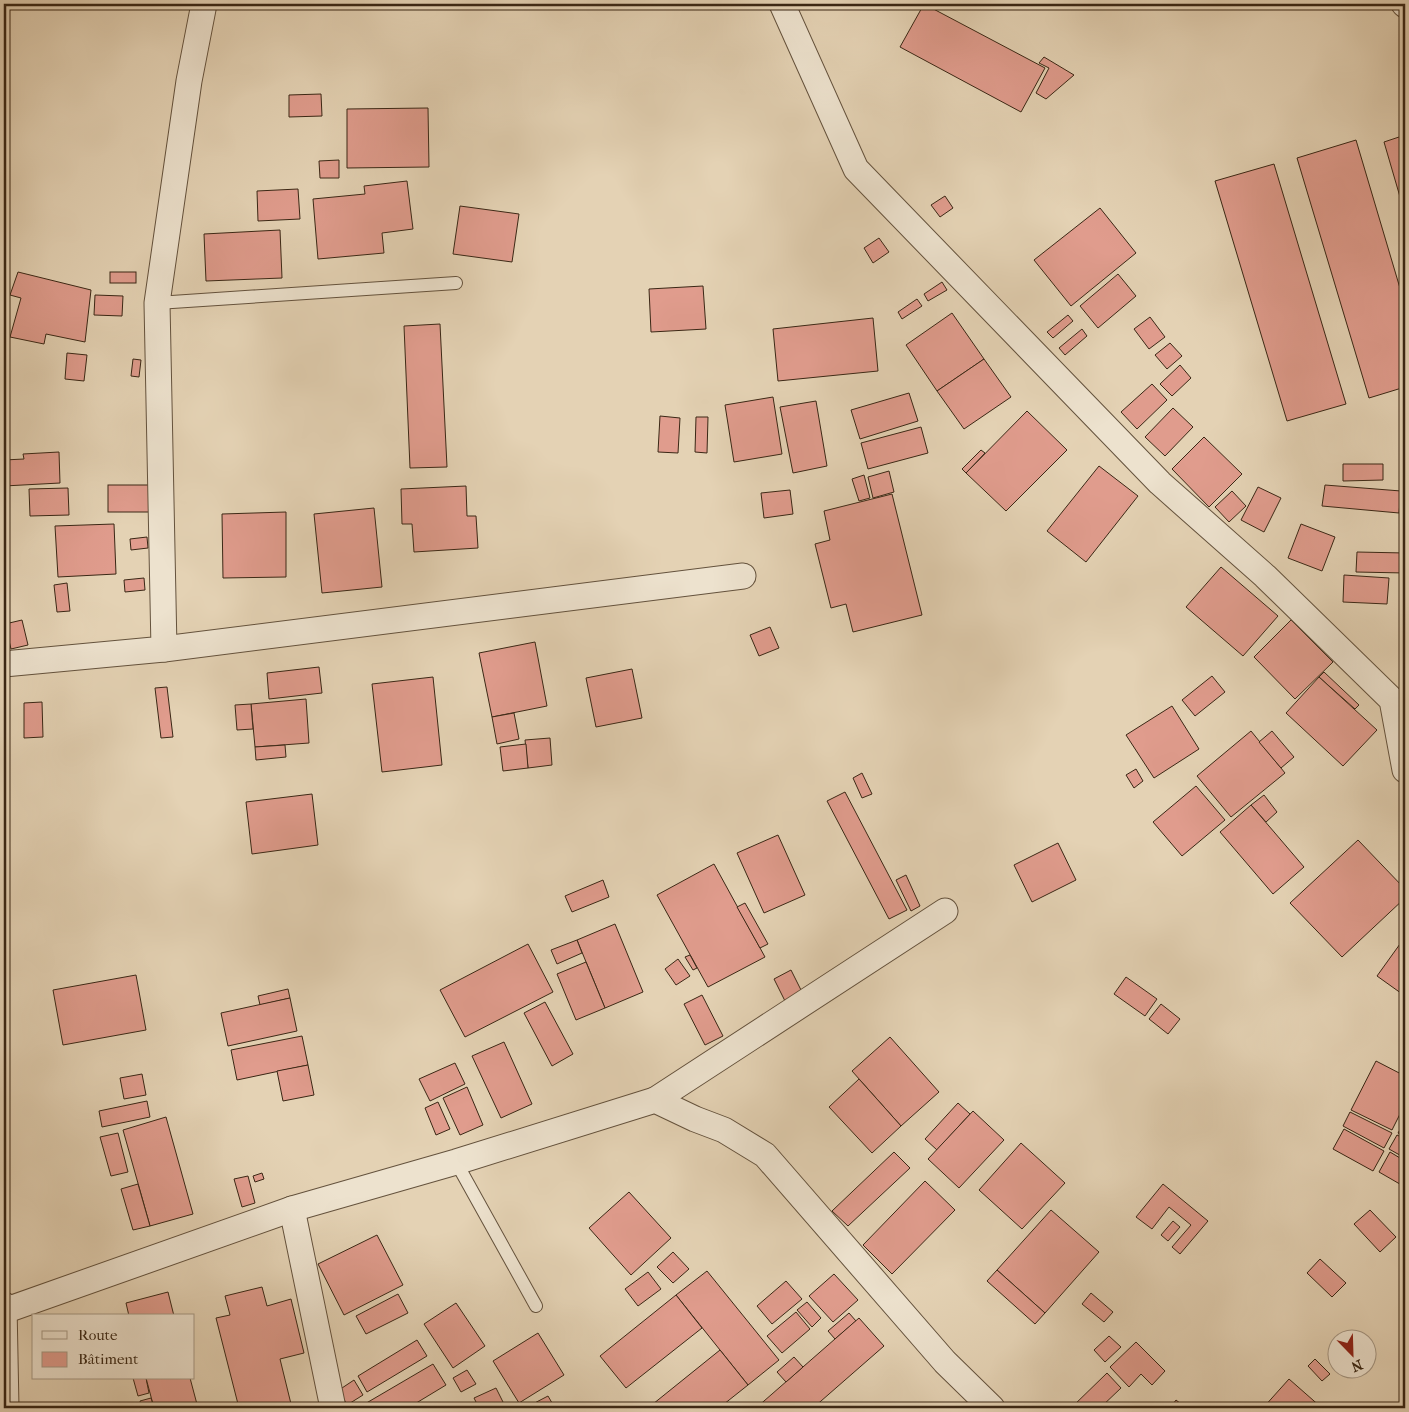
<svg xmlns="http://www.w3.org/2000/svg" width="1409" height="1412" font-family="'IM FELL French Canon',serif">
<rect width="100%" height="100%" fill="#e4d2b4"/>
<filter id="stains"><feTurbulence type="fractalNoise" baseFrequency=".004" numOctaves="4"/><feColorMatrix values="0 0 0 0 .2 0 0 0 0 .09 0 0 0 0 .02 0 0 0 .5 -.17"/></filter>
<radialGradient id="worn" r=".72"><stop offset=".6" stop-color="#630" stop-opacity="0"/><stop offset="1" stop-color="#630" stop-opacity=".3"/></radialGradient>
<!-- building -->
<g fill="#e09c8d" stroke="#3a2715">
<polygon points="924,4 1045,68 1021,112 900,47"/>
<polygon points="1044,57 1074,75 1046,99 1036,93 1049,68 1039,63"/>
<polygon points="321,94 322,116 289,117 289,95"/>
<polygon points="428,108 429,167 347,168 347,109"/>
<polygon points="1405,135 1405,214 1384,142"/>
<polygon points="1356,140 1405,305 1405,387 1369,398 1297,158"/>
<polygon points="339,160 339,178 320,178 319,161"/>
<polygon points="1274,164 1346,404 1287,421 1215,181"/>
<polygon points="407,181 413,229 382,233 384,253 318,259 313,199 365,194 364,186"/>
<polygon points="298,189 300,219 258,221 257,191"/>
<polygon points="945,196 953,208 940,217 931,205"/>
<polygon points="460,206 519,214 512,262 453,254"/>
<polygon points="1100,208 1136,253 1071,306 1034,260"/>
<polygon points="280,230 282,278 206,281 204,234"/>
<polygon points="879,238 889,252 873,263 864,248"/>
<polygon points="18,272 91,290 85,342 46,334 44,344 10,337 21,298 10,295"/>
<rect x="110" y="272" width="26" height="11"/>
<polygon points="1118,274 1136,296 1098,328 1080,306"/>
<polygon points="942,282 947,290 928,301 924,294"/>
<polygon points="703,286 706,329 651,332 649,289"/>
<polygon points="95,295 123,296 122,316 94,315"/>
<polygon points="917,299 922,306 902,319 898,312"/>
<polygon points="952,313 984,359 937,391 906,345"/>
<polygon points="1068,315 1073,321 1053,338 1047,332"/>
<polygon points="1150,317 1165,337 1149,349 1134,329"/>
<polygon points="873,318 878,371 778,381 773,329"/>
<polygon points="440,324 447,467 410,468 404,326"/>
<polygon points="1082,329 1087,336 1065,355 1059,348"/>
<polygon points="1170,343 1182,356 1167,369 1155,355"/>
<polygon points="67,353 87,355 84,381 65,379"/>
<polygon points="133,359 141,360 139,377 131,376"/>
<polygon points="984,359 1011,397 964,429 937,391"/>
<polygon points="1180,365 1191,378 1172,396 1160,384"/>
<polygon points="1152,384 1167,400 1137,429 1121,412"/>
<polygon points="909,393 918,421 860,439 851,410"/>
<polygon points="773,397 782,454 734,462 725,405"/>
<polygon points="816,401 827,466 793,473 780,407"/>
<polygon points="1173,408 1193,427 1165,456 1145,437"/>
<polygon points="1027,411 1067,450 1006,511 966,473"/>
<polygon points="660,416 680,418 678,453 658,452"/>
<polygon points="696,417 708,417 707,453 695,452"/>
<polygon points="921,427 928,453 868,469 861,443"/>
<polygon points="1204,437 1242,474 1209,507 1172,469"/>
<polygon points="981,450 985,453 966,473 962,469"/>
<polygon points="59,452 60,483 4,486 4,460 24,459 23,454"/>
<polygon points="1343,464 1383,464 1383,480 1343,481"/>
<polygon points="1099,466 1138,496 1086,562 1047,531"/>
<polygon points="889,471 894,492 873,498 868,477"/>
<polygon points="864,475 870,498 859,501 852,479"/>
<rect x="108" y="485" width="42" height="27"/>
<polygon points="1325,485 1401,491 1399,513 1322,506"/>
<polygon points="466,486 467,516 476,516 478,548 414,552 412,524 402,524 401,489"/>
<polygon points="1258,487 1281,498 1264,532 1241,520"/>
<polygon points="68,488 69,515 30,516 29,489"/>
<polygon points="790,490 793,514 764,518 761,493"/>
<polygon points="1232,491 1246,506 1229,522 1215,507"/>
<polygon points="892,494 922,615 853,632 846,604 831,608 815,544 830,540 824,511"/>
<polygon points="374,508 382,587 322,593 314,514"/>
<polygon points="286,512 286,577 223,578 222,514"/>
<polygon points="114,524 116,574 58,577 55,526"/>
<polygon points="1301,524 1335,537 1322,571 1288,558"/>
<polygon points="147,537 148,548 131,550 130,539"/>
<polygon points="1357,552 1405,553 1405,573 1356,572"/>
<polygon points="1221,567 1278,616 1243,656 1186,607"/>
<polygon points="1344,575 1389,578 1387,604 1343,602"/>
<polygon points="144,578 145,590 125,592 124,580"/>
<polygon points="67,583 70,611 57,612 54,585"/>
<polygon points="22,620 28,645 11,649 5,624"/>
<polygon points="1291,620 1333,662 1295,699 1254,657"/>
<polygon points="770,627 779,648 759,656 750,635"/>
<polygon points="535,642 547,706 492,717 479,653"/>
<polygon points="319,667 322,693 269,699 267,673"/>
<polygon points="1401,668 1405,668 1405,681 1402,681"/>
<polygon points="632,669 642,718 596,727 586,678"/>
<polygon points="1324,672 1359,705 1355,709 1319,677"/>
<polygon points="1212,676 1225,692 1195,716 1182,700"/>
<polygon points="433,677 442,765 382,772 372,684"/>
<polygon points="1319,677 1377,730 1343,766 1286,713"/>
<polygon points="167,687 173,737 161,738 155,688"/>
<polygon points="306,699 309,743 255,747 251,704"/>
<polygon points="42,702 43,737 24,738 24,703"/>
<polygon points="251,704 253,729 237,730 235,705"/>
<polygon points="1172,706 1199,749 1154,778 1126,735"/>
<polygon points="514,713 519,739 497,744 492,717"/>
<polygon points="1251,731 1285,773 1231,817 1197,776"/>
<polygon points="1272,731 1294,757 1281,768 1259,742"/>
<polygon points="550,738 552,765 528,768 525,740"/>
<polygon points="526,744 528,768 503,771 500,747"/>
<polygon points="285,745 286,757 256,760 255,747"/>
<polygon points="1136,769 1143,781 1134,788 1126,775"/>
<polygon points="862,773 872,794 862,798 853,778"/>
<polygon points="1196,786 1225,820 1182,856 1153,822"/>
<polygon points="845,792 907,910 889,919 827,801"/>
<polygon points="312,794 318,845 252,854 246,802"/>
<polygon points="1264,795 1277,812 1266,822 1251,805"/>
<polygon points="1251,805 1304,867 1273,894 1220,832"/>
<polygon points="778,835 805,895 764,913 737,853"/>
<polygon points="1358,840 1405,889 1405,898 1342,957 1290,903"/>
<polygon points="1058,843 1076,880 1032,902 1014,865"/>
<polygon points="714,864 765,957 708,987 657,895"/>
<polygon points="906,875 920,906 911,911 896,880"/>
<polygon points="603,880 609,897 572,912 565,896"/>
<polygon points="745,903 768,944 760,948 737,907"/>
<polygon points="615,924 643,992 605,1008 577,940"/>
<polygon points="1405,937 1405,996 1377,976"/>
<polygon points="577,940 582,953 557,964 551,950"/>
<polygon points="528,944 553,992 465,1037 440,990"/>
<polygon points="690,955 697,968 693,970 685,957"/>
<polygon points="678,959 690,976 676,985 665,969"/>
<polygon points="586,962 605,1008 576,1020 557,974"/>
<polygon points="791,970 802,992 785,1001 774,979"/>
<polygon points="136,975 146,1030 63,1045 53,990"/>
<polygon points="1126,977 1157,999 1145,1016 1114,994"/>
<polygon points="288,989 290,998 260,1005 258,996"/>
<polygon points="702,995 723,1036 705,1045 684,1004"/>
<polygon points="290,998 297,1031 228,1046 221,1013"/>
<polygon points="545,1002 573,1054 552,1066 524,1013"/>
<polygon points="1161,1004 1180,1019 1168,1034 1149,1019"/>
<polygon points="302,1036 308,1065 237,1080 231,1050"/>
<polygon points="890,1037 939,1092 901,1126 852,1071"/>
<polygon points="504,1042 532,1104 501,1118 472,1056"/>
<polygon points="1376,1061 1405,1076 1405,1104 1392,1130 1351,1110"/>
<polygon points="455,1063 465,1084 430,1101 419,1079"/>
<polygon points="308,1065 314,1095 283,1101 277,1071"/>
<polygon points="142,1074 146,1095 124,1099 120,1078"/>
<polygon points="859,1079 901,1126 872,1153 829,1107"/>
<polygon points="467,1087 483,1125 460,1135 443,1098"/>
<polygon points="147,1101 150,1117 102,1127 99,1111"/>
<polygon points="438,1102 450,1129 436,1135 425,1108"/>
<polygon points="958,1103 970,1114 937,1150 925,1139"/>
<polygon points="973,1111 1004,1140 959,1188 928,1159"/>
<polygon points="1350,1112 1392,1133 1384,1148 1343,1126"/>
<polygon points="166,1117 193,1214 150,1226 123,1130"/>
<polygon points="1405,1121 1405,1137 1398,1133"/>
<polygon points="1344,1129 1384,1151 1373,1171 1333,1149"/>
<polygon points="118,1133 128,1172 111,1176 100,1137"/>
<polygon points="1397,1135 1405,1139 1405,1158 1389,1149"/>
<polygon points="1021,1143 1065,1183 1022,1229 979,1190"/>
<polygon points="894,1152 910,1168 848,1226 832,1211"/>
<polygon points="1390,1152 1405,1161 1405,1187 1379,1172"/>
<polygon points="262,1173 264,1179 255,1182 253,1176"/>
<polygon points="248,1176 255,1203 242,1207 234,1179"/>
<polygon points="925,1181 955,1210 892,1274 863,1245"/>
<polygon points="138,1184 150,1226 133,1230 121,1189"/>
<polygon points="1163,1184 1208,1221 1180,1254 1172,1247 1191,1225 1169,1207 1152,1229 1136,1217"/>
<polygon points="629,1192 671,1238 631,1275 589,1228"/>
<polygon points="1051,1210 1099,1252 1045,1313 997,1270"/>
<polygon points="1370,1210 1396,1237 1380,1252 1354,1224"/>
<polygon points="1173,1221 1180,1227 1168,1241 1161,1235"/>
<polygon points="377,1235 403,1285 344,1315 318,1264"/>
<polygon points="673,1252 689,1269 673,1283 657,1267"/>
<polygon points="1320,1259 1346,1283 1332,1297 1307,1273"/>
<polygon points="997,1270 1045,1313 1035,1324 987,1281"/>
<polygon points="707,1271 779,1360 748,1385 676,1295"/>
<polygon points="648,1272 661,1289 638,1306 625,1289"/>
<polygon points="834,1274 858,1300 833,1322 809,1296"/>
<polygon points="786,1281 802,1299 772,1324 757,1306"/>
<polygon points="262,1287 267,1306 291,1299 304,1353 280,1359 292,1408 239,1408 216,1318 230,1315 225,1296"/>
<polygon points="168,1292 174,1316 129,1316 126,1303"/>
<polygon points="1091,1293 1113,1312 1104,1322 1082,1304"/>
<polygon points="398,1294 408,1313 366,1334 356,1316"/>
<polygon points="676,1295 702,1328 626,1388 600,1356"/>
<polygon points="807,1302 821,1318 812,1327 797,1310"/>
<polygon points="456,1303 485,1346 453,1368 424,1324"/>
<polygon points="796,1312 810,1329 782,1353 767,1336"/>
<polygon points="849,1313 856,1321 835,1339 828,1331"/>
<polygon points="859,1318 884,1346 813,1408 756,1408"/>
<polygon points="538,1333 564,1375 519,1403 493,1361"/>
<polygon points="1109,1336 1121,1347 1105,1362 1094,1350"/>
<polygon points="417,1340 427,1356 367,1392 358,1376"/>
<polygon points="1136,1342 1165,1371 1152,1385 1141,1374 1129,1387 1110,1367"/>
<polygon points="720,1350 748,1385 719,1408 648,1408"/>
<polygon points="794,1357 803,1367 786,1382 777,1372"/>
<polygon points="1315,1359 1330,1374 1322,1381 1308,1366"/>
<polygon points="433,1364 446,1385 408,1408 365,1408 363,1405"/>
<polygon points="467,1370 476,1384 461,1392 453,1378"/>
<polygon points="1107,1373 1121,1388 1100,1408 1071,1408"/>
<polygon points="133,1378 146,1378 149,1393 138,1396"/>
<polygon points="146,1378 190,1378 198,1408 154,1408"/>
<polygon points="1289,1379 1322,1408 1263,1408"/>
<polygon points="354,1380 363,1395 347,1405 339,1390"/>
<polygon points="496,1388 505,1406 500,1408 479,1408 474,1398"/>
<polygon points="548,1396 555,1408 525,1408"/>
<polygon points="151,1398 154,1408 142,1408 140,1401"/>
<polygon points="1176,1400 1186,1408 1170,1408"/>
</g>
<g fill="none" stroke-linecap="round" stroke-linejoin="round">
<!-- service casing -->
<g stroke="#64523d" stroke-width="14">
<g id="service">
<polyline points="157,303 456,283"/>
<polyline points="456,1162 536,1306"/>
</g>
</g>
<!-- minor casing -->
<g stroke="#64523d" stroke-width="27">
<g id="minor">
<polyline points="782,4 856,169 1160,483 1265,576 1392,700 1405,770"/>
<polyline points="1404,4 1405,5"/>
<polyline points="164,649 743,576"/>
<polyline points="4,664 164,649 157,303 189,81 204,4"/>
<polyline points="655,1100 945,911"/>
<polyline points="292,1209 333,1408"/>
<polyline points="4,1305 6,1408"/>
<polyline points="4,1311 292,1209 456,1162 655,1100 695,1119 724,1130 765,1155 945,1362 992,1408"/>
</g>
</g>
<!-- service -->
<use href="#service" stroke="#ede2ce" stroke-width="12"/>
<!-- minor -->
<use href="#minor" stroke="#ede2ce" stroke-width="25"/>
</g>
<!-- margin -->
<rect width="1409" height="1412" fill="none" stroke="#e4d2b4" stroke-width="20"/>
<rect x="5" y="5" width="1399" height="1402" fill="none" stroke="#3a2715" stroke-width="2.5"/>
<rect x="10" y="10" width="1389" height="1392" fill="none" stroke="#3a2715"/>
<!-- legend -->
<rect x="32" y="1314" width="162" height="65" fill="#ede2ce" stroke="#a59784"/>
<rect x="42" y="1331" width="25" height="8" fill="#ede2ce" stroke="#a59784"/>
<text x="78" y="1340" font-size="15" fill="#3a2715">Route</text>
<rect x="42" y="1352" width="25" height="15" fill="#e09c8d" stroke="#a59784"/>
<text x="78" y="1364" font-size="15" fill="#3a2715">Bâtiment</text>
<!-- north arrow -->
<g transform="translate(1352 1354) rotate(157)"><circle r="24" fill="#ede2ce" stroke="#a59784"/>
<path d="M0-4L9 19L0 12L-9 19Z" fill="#8f2418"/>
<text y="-8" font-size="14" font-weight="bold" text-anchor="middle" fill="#3a2715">N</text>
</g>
<rect width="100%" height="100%" filter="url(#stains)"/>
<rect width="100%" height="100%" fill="url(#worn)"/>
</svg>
